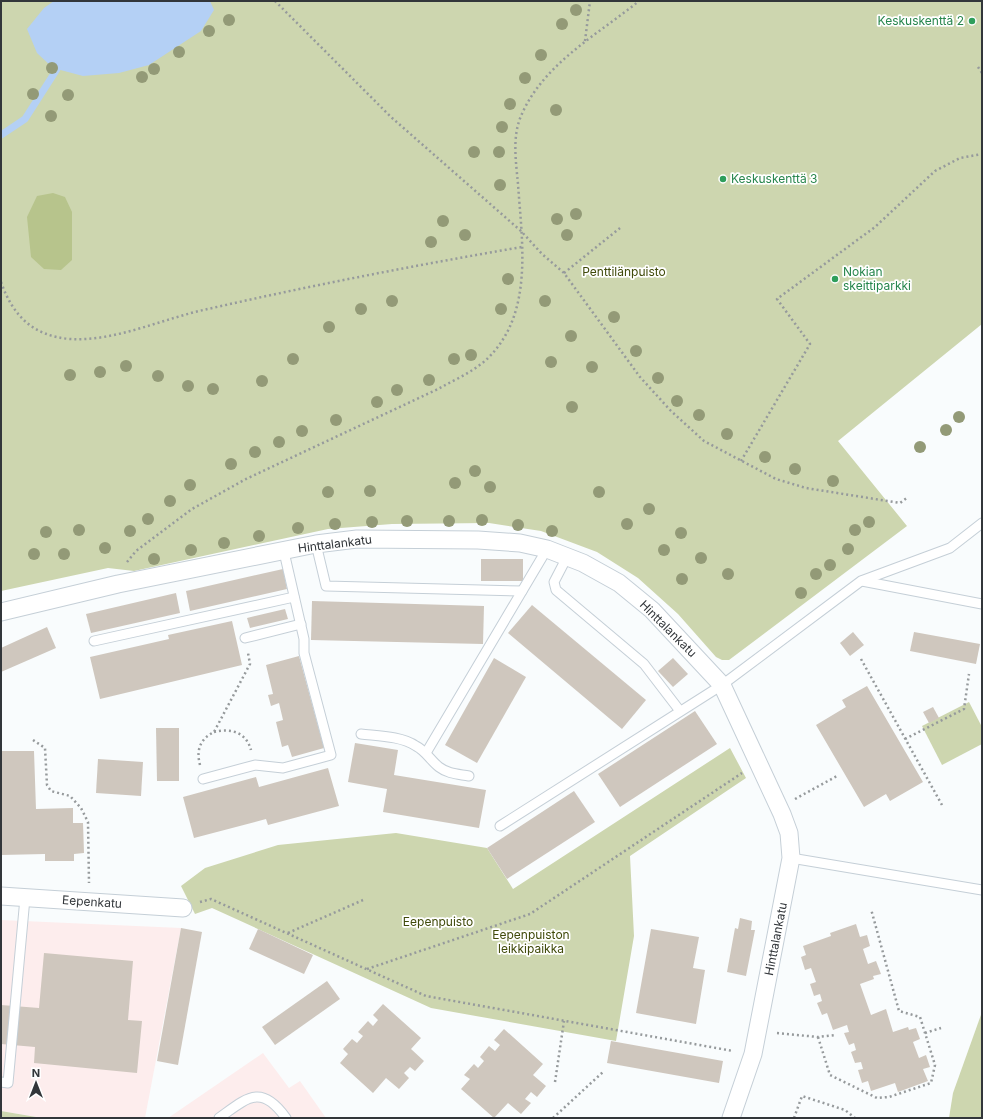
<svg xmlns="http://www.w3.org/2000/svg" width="983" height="1119" font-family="Inter,sans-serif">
<rect width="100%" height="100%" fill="#f9fcfd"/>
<!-- commercial -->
<g fill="#fdeded">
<polygon points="1,920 181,928 145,1118 42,1118 1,1111"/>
<polygon points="263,1053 289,1088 300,1081 326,1118 168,1118"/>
</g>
<!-- green -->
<g fill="#cdd6af">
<polygon points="1,1 982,1 982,324 838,441 907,526 729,660 722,660 716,657 678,614 638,578 597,552 541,531 489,523 392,524 328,529 134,571 108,568 1,591"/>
<polygon points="969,702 982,727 982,744 942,765 922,726"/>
<polygon points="730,748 746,778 630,856 634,936 616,1041 431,1008 212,908 195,914 181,886 205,868 278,845 396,833 487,848 513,889"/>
<polygon points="982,1012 982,1118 949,1118 953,1093"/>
<polygon points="1,1111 42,1118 1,1118"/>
</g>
<!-- forest -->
<polygon fill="#b7c48c" points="53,193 65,197 72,212 72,260 61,270 44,269 31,257 27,217 37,196"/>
<!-- water -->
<polygon fill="#b4d0f5" points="54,1 210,1 214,10 201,31 149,65 119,73 83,76 53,68 37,53 27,29 44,8"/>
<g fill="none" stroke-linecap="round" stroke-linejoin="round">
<!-- stream -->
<polyline stroke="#b4d0f5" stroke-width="7" points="1,135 25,119 57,69"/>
</g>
<!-- building -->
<g fill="#cfc7be">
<rect x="481" y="559" width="42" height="22"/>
<polygon points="283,569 287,589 190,611 186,591"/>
<polygon points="176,593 180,613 91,633 86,614"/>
<polygon points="312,601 484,606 483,644 311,640"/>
<polygon points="532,605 646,700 622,729 508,633"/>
<polygon points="285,609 288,619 250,628 247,618"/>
<polygon points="232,621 242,665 100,699 90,657 169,639 168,635"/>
<polygon points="47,627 56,648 1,672 1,648"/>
<polygon points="853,632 864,645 850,656 840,643"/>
<polygon points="914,632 980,644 976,664 910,651"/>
<polygon points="299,656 324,748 292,757 288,745 282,747 276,722 283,720 279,703 271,706 268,695 273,694 266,665"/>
<polygon points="494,658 526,677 477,763 445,745"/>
<polygon points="673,658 688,674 673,687 658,671"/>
<polygon points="867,686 923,782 890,801 886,794 864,807 816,725 846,707 842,700"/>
<polygon points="933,707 939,718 929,723 923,712"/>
<polygon points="695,711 717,744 620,807 598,774"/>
<polygon points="156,728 179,728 179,781 157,781"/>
<polygon points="355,743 398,750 394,775 486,790 479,828 383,812 387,789 348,782"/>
<polygon points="1,751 34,751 36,809 73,808 73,823 83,823 84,853 74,854 74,861 45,861 45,854 1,855"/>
<polygon points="98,759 143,762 141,796 96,793"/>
<polygon points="328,768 339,806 268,825 266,819 194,838 183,797 256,777 259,787"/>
<polygon points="574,791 595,822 507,879 487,848"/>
<polygon points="740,918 752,921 751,930 755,930 746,976 727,972 735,928 738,929"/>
<polygon points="856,924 860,937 867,935 870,946 863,949 868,964 876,961 881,974 873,976 874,979 860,984 871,1015 886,1009 893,1032 908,1027 909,1030 916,1028 920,1039 913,1042 919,1058 926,1055 930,1067 923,1069 928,1081 898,1092 895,1083 871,1091 868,1081 862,1083 858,1070 863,1069 861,1062 855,1063 851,1052 856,1050 854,1043 849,1045 844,1033 849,1032 847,1025 833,1030 827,1013 822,1015 817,1003 822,1001 820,994 814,996 810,984 816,982 811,968 805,970 801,957 806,955 803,946 831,936 830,933"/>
<polygon points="181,928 202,932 178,1065 157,1061"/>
<polygon points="258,929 313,955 304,974 249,949"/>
<polygon points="651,929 699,937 693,968 705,970 696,1024 636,1013"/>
<polygon points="44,953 133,961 128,1020 142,1021 137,1073 34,1063 35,1047 1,1044 1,1005 39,1008"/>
<polygon points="327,981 340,999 275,1045 262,1027"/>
<polygon points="383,1004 421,1038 411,1049 424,1061 415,1071 410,1067 404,1073 409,1078 399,1089 386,1078 373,1093 340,1063 348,1054 343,1049 352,1039 357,1043 363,1036 358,1032 368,1021 373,1026 378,1020 373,1015"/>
<polygon points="504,1029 543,1064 533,1075 546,1086 537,1097 531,1092 525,1099 531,1103 521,1114 508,1103 494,1118 461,1089 470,1079 464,1075 474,1064 478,1068 484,1061 480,1057 489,1046 495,1051 500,1045 494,1040"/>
<polygon points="611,1041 723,1061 719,1083 607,1063"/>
</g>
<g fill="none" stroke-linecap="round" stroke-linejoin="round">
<!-- service casing -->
<g stroke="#c5cfd7" stroke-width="11">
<g id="service">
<polyline points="316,544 326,586 522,591"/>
<polyline points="567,557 554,582 556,590 644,664 680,711"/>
<polyline points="862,581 982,604"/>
<polyline points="245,638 301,624"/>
<polyline points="94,641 294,597"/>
<path d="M 361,734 C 378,736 401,736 416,746 C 426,751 431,761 439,767 C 448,774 458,774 469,776"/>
<polyline points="426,753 547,549"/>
<polyline points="203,779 255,765 283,768 331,755 304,653 304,639 284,552"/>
<polyline points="500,826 722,685 861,581 950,548 982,523"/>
<polyline points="791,858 982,890"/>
<polyline points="1,1082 8,1083 25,898"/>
<path d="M 219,1118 C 247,1098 261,1083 286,1118"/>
</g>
</g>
<!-- minor casing -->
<g stroke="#c5cfd7" stroke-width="19">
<g id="minor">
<polyline points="1,612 118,584 316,544 357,539 478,540 520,543 547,549 583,563 619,583 652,610 722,685 782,814 789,833 791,858 753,1054 731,1118"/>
<polyline points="1,896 183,908"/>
</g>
</g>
<!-- path -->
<g stroke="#969a9c" stroke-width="2.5" stroke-dasharray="2 3" stroke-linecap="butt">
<polyline points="275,1 391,117 521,231 542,254 564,273 640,377 671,411 704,441 776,479 806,488 900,503 908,497"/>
<polyline points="585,41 590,1"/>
<polyline points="978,67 982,73"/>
<polyline points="564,273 620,228"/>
<path d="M 1,282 C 13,316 33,336 70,339 C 115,342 164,318 208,309 C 313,285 417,265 522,247"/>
<polyline points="741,461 810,344 777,299 875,227 935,171 960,158 982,154"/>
<path d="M 127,562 L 136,551 L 192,509 L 246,479 L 438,389 C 454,380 473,372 487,359 C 534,314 522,243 518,184 C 516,162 512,137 521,116 C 543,64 597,35 639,1"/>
<polyline points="861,659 942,805"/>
<path d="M 214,732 C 231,728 246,732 251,750"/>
<polyline points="905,739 964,709 969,674"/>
<polyline points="33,740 45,748 47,785 51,791 70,796 81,808 88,822 89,883"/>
<path d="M 200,765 C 196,750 200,739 214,732 L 250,664 L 248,653"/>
<polyline points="795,799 837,776"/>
<polyline points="200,902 211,899 426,996 733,1051"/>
<polyline points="288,933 363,900"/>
<polyline points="367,969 530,914 742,773"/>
<polyline points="777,1033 818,1037 835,1035"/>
<polyline points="925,1033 941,1028"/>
<polyline points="818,1037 830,1075 877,1098 889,1097 931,1083 935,1065 920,1017 899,1011 871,909"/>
<polyline points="555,1082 564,1021"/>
<polyline points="553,1118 603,1072"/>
<polyline points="794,1118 802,1096 845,1110 855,1118"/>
</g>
<!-- service -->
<use href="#service" stroke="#fff" stroke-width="9"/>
<!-- minor -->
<use href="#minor" stroke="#fff" stroke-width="17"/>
</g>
<!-- trees -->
<g fill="#939a77">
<circle cx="576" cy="10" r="6"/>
<circle cx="229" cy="20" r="6"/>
<circle cx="562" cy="24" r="6"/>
<circle cx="209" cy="31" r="6"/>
<circle cx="179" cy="52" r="6"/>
<circle cx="541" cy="55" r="6"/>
<circle cx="52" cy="68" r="6"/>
<circle cx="154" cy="69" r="6"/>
<circle cx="142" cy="77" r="6"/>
<circle cx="525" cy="78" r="6"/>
<circle cx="33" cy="94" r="6"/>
<circle cx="68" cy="95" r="6"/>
<circle cx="510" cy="104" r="6"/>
<circle cx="556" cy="110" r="6"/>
<circle cx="51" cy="116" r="6"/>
<circle cx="502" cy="127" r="6"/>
<circle cx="474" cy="152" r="6"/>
<circle cx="499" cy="152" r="6"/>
<circle cx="500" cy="185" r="6"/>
<circle cx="576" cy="214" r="6"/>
<circle cx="557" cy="219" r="6"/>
<circle cx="443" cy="221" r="6"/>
<circle cx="465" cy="235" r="6"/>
<circle cx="567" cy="235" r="6"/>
<circle cx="431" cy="242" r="6"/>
<circle cx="508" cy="279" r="6"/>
<circle cx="392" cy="301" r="6"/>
<circle cx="545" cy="301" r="6"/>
<circle cx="361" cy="309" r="6"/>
<circle cx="501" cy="309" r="6"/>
<circle cx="614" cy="317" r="6"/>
<circle cx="329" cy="327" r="6"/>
<circle cx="571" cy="336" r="6"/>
<circle cx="636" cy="351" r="6"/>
<circle cx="471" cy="355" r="6"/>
<circle cx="293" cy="359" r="6"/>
<circle cx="454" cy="359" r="6"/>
<circle cx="551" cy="362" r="6"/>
<circle cx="126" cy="366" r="6"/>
<circle cx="592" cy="367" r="6"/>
<circle cx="100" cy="372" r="6"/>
<circle cx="70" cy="375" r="6"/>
<circle cx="158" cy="376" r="6"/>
<circle cx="658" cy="378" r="6"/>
<circle cx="429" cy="380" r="6"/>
<circle cx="262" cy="381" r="6"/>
<circle cx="188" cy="386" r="6"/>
<circle cx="213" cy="389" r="6"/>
<circle cx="397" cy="390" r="6"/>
<circle cx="677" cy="401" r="6"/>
<circle cx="377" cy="402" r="6"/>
<circle cx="572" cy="407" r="6"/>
<circle cx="699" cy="415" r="6"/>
<circle cx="959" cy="417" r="6"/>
<circle cx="336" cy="420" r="6"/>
<circle cx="946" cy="430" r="6"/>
<circle cx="302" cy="431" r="6"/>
<circle cx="727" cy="434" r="6"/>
<circle cx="279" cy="442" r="6"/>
<circle cx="920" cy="447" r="6"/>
<circle cx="255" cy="452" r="6"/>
<circle cx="765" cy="457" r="6"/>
<circle cx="231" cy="464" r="6"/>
<circle cx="795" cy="469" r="6"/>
<circle cx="475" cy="471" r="6"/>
<circle cx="833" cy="481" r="6"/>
<circle cx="455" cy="483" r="6"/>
<circle cx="190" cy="485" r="6"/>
<circle cx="490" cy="487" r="6"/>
<circle cx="370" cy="491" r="6"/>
<circle cx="328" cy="492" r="6"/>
<circle cx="599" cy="492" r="6"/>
<circle cx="170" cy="501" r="6"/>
<circle cx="649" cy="509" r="6"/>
<circle cx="148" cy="519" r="6"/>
<circle cx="482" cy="520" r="6"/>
<circle cx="407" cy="521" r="6"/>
<circle cx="449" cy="521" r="6"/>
<circle cx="372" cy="522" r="6"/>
<circle cx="869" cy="522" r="6"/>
<circle cx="335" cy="524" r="6"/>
<circle cx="627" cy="524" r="6"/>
<circle cx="518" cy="525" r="6"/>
<circle cx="298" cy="528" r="6"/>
<circle cx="79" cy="530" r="6"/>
<circle cx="855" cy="530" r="6"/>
<circle cx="130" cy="531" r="6"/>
<circle cx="552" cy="531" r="6"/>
<circle cx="46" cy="532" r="6"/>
<circle cx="681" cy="533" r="6"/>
<circle cx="259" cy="536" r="6"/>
<circle cx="224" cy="543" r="6"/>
<circle cx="105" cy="548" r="6"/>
<circle cx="848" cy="549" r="6"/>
<circle cx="191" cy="550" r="6"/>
<circle cx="664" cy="550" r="6"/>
<circle cx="34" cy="554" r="6"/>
<circle cx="64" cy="554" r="6"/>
<circle cx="701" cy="558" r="6"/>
<circle cx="154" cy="559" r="6"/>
<circle cx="830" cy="565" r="6"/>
<circle cx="728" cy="574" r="6"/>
<circle cx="816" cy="574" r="6"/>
<circle cx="682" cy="579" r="6"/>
<circle cx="801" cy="593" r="6"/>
</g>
<!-- markers -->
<g fill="#2e9e5b" stroke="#fff" stroke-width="1.5">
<circle cx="972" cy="21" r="4"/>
<circle cx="723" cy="179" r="4"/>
<circle cx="835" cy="279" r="4"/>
</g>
<g text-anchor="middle" stroke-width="3.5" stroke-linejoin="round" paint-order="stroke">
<!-- leisure labels -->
<g font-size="12" fill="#27864d" stroke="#fff" text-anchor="start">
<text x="964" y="25" text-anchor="end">Keskuskenttä 2</text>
<text x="731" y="183">Keskuskenttä 3</text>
<text x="843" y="276">Nokian<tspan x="843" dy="14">skeittiparkki</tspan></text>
</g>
<!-- park labels -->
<g font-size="12" fill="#404a0a" stroke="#fff">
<text x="624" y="276">Penttilänpuisto</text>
<text x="438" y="926">Eepenpuisto</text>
<text x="531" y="939">Eepenpuiston<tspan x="531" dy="14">leikkipaikka</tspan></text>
</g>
<!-- street labels -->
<g font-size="12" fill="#32363a" stroke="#fff">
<text transform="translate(335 544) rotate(-7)" y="4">Hinttalankatu</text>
<text transform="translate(668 629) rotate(45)" y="4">Hinttalankatu</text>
<text transform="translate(92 902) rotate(4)" y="4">Eepenkatu</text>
<text transform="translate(776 939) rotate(-79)" y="4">Hinttalankatu</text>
</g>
</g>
<!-- border -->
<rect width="983" height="1119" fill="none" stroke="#32363a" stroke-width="4"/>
<!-- north arrow -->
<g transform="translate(36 1083)" stroke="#ffffff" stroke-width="3" paint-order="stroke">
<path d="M0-3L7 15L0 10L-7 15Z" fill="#32363a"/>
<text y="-6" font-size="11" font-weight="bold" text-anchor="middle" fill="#32363a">N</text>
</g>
</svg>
